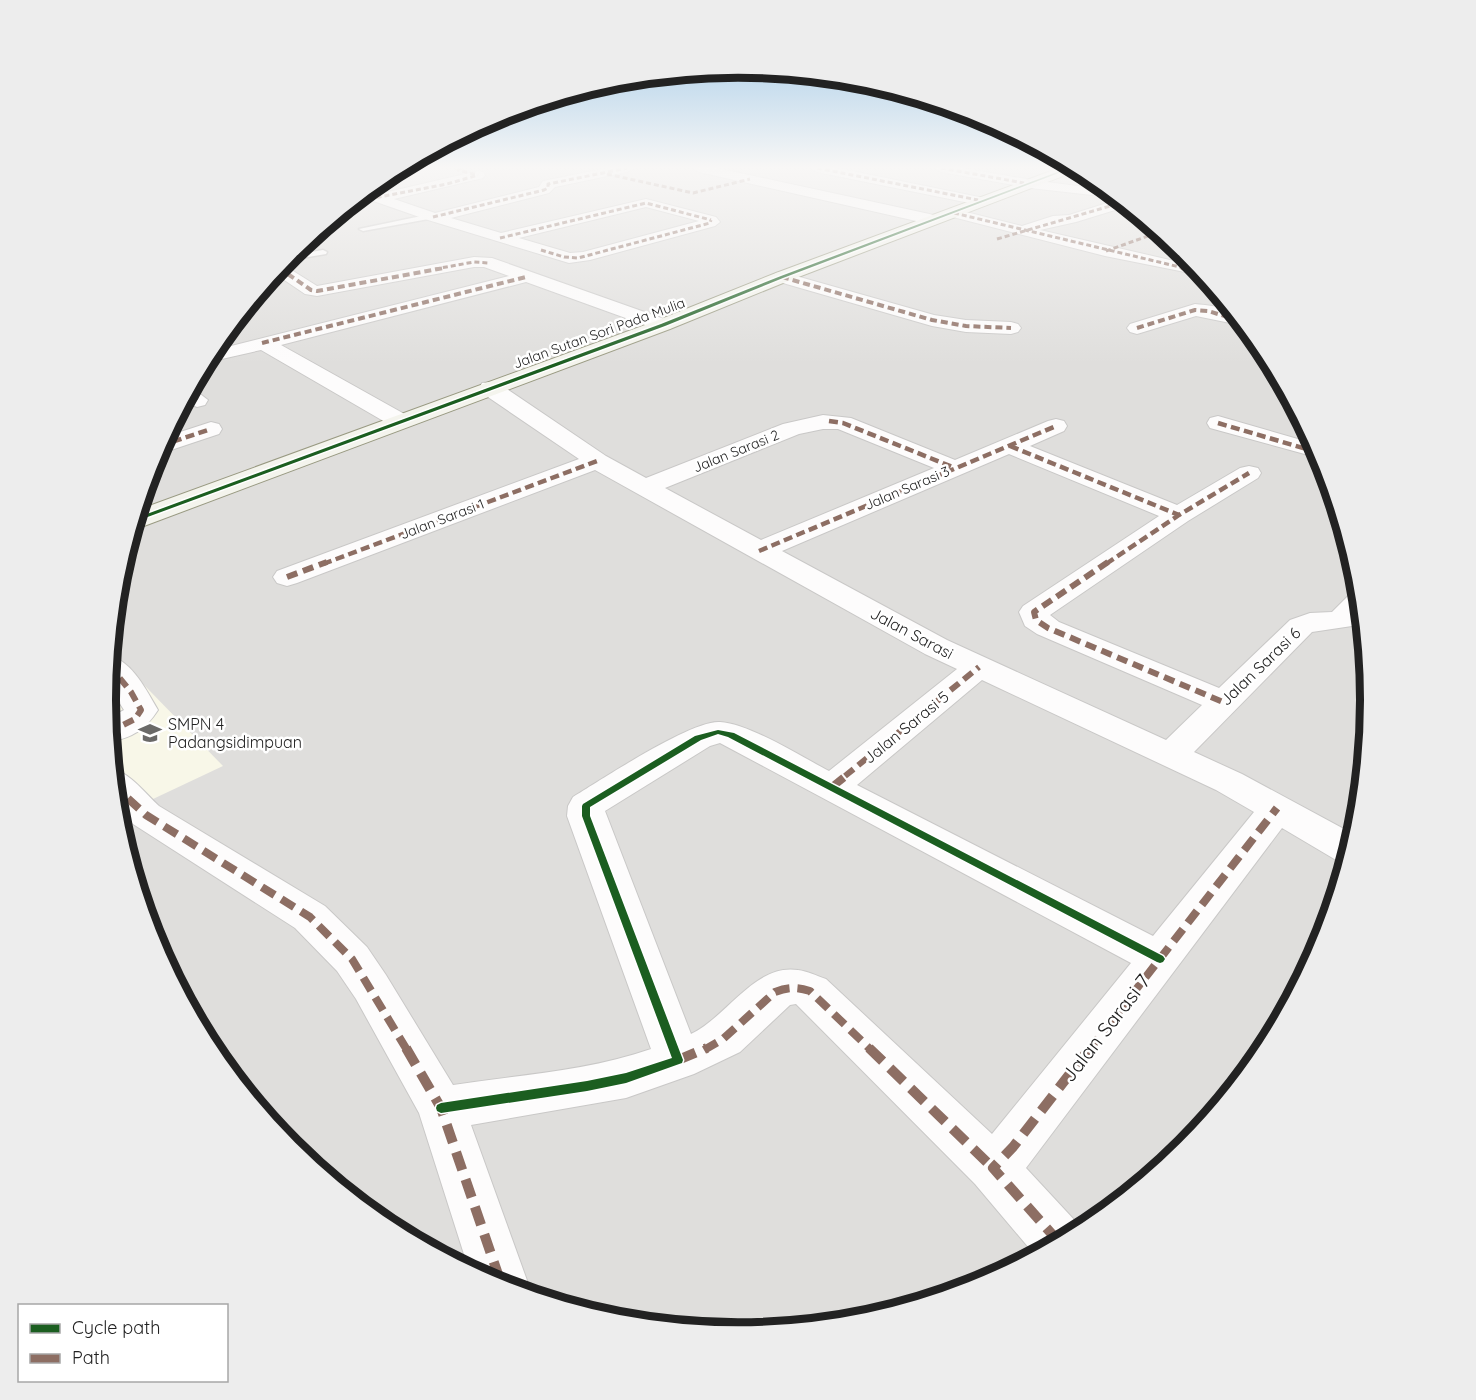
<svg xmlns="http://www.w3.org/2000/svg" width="1476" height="1400" font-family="Quicksand,sans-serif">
<rect width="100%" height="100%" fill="#f0eeeb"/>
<!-- residential -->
<polygon fill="#dfdedc" points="398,168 1078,168 1090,174 1185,253 1264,349 1322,458 1358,577 1370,700 1358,824 1322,942 1264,1052 1185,1147 1089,1226 980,1284 861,1320 738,1332 614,1320 496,1284 386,1226 291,1147 212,1051 154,942 118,823 106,700 118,576 154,458 212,348 291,253 387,174"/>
<!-- education -->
<polygon fill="#f8f7e8" points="110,650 223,766 117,816 106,700"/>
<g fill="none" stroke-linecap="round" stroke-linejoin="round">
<!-- lane casing -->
<g stroke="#c9c8c7" stroke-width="3">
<g id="lane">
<polygon points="431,214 435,216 434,218 363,231 359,229"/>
<polygon points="323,250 327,252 326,254 284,261 288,256"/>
</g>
</g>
<!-- street casing -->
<g stroke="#c9c8c7" stroke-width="2">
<g id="street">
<polygon points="398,168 407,168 397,173 392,171"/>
<path d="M 607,168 L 634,168 L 627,172 L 555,187 L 549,193 L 451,218 L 501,233 L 646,199 L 716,217 L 720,222 L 715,226 L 590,260 L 569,263 L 428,220 L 359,196 L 367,190 L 379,194 L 478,171 L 483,172 L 485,175 L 483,178 L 394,199 L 435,213 L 539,187 L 543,181 ZM 646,207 L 699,221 L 583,252 L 570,253 L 519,238 Z"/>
<polygon points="692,168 717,168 934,215 942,220 934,225 699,172"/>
<polygon points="810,168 837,168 984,198 991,202 984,206 817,172"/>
<polygon points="934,168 963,168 1031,180 1109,190 1119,198 1030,188 941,172"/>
<polygon points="1120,199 1128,206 1076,222 1040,230 1196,266 1205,276 1105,256 949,216 947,213 954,209 1022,226 1053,216 1069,215"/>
<polygon points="474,257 492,258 670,321 673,325 670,329 656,329 526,282 281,345 408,416 411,421 408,426 400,428 392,426 261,350 204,363 211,351 509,276 484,267 474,267 317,296 305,294 274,273 282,264 317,286"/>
<polygon points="782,272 934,315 966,320 1011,322 1018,324 1021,328 1018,332 1011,334 966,332 932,326 776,281 773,277 776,273"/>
<path d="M 1195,304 C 1218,306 1230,308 1245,326 L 1196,316 L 1137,334 L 1130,332 L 1127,328 L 1130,324 Z"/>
<path d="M 490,382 L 498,383 L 606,456 L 646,478 L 783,424 L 823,415 L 851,418 L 955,460 L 1048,421 L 1056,419 L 1064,421 L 1067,426 L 1064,431 L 1030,446 L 1177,505 L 1240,468 L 1249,466 L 1258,468 L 1261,473 L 1258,478 L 1188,521 L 1050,615 L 1059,622 L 1219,688 L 1290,620 L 1310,613 L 1332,612 L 1351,593 L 1360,591 L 1362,615 L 1352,626 L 1312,632 L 1194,752 L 1242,774 L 1355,835 L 1346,863 L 1336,860 L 1282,828 L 1026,1168 L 1078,1224 L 1081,1231 L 1035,1255 L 975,1184 L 796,1004 L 790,1005 L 740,1052 L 694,1074 L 626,1098 L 471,1125 L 529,1286 L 526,1294 L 496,1284 L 469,1270 L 419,1113 L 356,999 L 337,971 L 295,928 L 133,824 L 116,808 L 113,769 C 131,774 145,793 159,806 L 325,906 L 367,947 L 386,975 L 453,1085 C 519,1075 588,1071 651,1049 L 567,816 L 568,806 L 573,797 C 601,780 691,720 720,722 C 750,724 800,756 829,771 L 957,669 L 925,654 L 595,470 L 297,583 L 287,586 L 277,583 L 273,577 L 277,571 L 579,459 L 482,393 L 479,388 L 482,383 ZM 823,429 L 838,429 L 934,468 L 761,540 L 665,488 L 799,434 ZM 1009,454 L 1159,516 L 1023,606 L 1019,612 L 1025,626 L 1037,634 L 1202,705 L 1166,740 L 947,640 L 782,551 ZM 982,680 L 1216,790 L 1254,812 L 1153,936 L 857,785 ZM 720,743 L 1131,963 L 992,1134 L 826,979 C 817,976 807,971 798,970 C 755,963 726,1018 691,1034 L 605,811 L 710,746 Z"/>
<polygon points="191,387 208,400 205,405 197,407 184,401"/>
<polygon points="1218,416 1315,444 1323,459 1210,428 1207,423 1210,418"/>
<polygon points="211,422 219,424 222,429 219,434 168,451 157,452 165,437"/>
<path d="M 110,656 C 132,661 147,691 158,710 C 145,730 133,737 110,742 L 107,719 L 124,710 L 107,683 Z"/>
</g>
</g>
<!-- secondary casing -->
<g stroke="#999a82" stroke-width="2">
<polygon id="secondary" points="1059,168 1078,168 1076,171 788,281 670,329 144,526 133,527 138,510 656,321 776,273"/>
</g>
<!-- lane -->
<use href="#lane" fill="#fdfcfc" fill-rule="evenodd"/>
<!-- street -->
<use href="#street" fill="#fdfcfc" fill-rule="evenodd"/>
<!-- secondary -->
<use href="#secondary" fill="#f4f4ed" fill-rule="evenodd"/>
<!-- quiet-far5 -->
<g stroke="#8d6e63" stroke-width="3" stroke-dasharray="5 3" stroke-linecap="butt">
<polyline points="461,168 458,170 478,175"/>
<polyline points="817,168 978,200"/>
<polyline points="941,168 1024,183"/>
<polyline points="397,169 400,168"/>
<polyline points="607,174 693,193 750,179"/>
<polyline points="353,202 447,184 478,175"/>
<polyline points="954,213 1188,269"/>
<polyline points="433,217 544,190 548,188 548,184 627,168"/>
<polyline points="500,238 646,203 711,220"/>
<polyline points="997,239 1124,202"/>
<polyline points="541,250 564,257 578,258 710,223 711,220"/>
<polyline points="1106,251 1151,235"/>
<polyline points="435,269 474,262 489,263"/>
</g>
<!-- quiet-far4 -->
<g stroke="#8d6e63" stroke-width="4" stroke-dasharray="7 4" stroke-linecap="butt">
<polyline points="279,268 311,290 317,291 444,268"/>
<polyline points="1181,268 1201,272"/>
<polyline points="1205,276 1197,282 1214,288"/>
<polyline points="782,277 932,320 966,326 1011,328"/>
<polyline points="1137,328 1195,310 1208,311 1241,321"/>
<polyline points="262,343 526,277"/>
<polyline points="188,393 195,398"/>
</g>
<!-- quiet-far3 -->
<g stroke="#8d6e63" stroke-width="4.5" stroke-dasharray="9 4.5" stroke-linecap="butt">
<polyline points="193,397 197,400"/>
<polyline points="829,421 843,423 955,468"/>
<polyline points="1218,423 1320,453"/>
<polyline points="160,446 211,429"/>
<polyline points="1010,446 1179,515"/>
<polyline points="759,551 1056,426"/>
<polyline points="323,564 597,461"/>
<polyline points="1106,564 1179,515 1249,473"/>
</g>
<!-- quiet-far2 -->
<g stroke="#8d6e63" stroke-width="6" stroke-dasharray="11 6" stroke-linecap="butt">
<polyline points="1108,562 1034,612 1036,620 1048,628 1223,702"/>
<polyline points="287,577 327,562"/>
<polyline points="109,665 131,692 141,710 135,719 109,732"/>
<polyline points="845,776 979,667"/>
</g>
<!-- quiet-far1 -->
<g stroke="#8d6e63" stroke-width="8" stroke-dasharray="15 8" stroke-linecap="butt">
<polyline points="113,781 123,794 146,815 310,917 352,959 407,1050"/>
<polyline points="832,787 847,775"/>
<path d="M 704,1050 L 723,1039 L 775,992 C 788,987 797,987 810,991 L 871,1050"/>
<polyline points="1089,1050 1277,808"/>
</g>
<!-- quiet -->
<g stroke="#8d6e63" stroke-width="10" stroke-dasharray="19 10" stroke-linecap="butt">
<polyline points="406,1048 441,1108 502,1286"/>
<polyline points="869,1048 993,1168"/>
<polyline points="678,1060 707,1048"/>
<polyline points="1059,1242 993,1168 1013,1147 1090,1048"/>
</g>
<!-- cycleway casing -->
<g stroke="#fff" stroke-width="3">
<g id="cycleway">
<polygon points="1068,168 1072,168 783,278 665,326 134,522 136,518 661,324 781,276"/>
<polygon points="718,730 734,733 1163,956 1165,959 1163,962 1160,963 1157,962 728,737 718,734 701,740 590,807 590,816 683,1060 682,1063 626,1083 587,1091 441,1113 437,1111 436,1108 437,1105 441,1103 587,1081 626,1073 672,1058 582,816 582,806 583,804 695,736"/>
</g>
</g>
<!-- cycleway -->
<use href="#cycleway" fill="#1b5e20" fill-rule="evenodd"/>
</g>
<!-- sky -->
<linearGradient id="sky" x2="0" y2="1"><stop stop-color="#97c4e6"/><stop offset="0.46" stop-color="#f8f7f6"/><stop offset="1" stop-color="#f8f7f6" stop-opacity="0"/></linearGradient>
<rect width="1476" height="364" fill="url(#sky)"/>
<!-- icons -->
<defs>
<g id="university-bare" transform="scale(1.8)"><path d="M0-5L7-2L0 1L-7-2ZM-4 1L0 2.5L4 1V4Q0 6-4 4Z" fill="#6a6968" stroke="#fff" stroke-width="2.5" paint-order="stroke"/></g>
</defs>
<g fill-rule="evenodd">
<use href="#university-bare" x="150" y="733"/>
</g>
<g text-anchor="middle" stroke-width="5" stroke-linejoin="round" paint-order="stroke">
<!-- far-street labels -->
<g font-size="14" fill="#222" stroke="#fff">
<text transform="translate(599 333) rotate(-20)" y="5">Jalan Sutan Sori Pada Mulia</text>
<text transform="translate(736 451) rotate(-22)" y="5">Jalan Sarasi 2</text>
<text transform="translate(907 488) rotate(-23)" y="5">Jalan Sarasi 3</text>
<text transform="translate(442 519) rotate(-21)" y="5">Jalan Sarasi 1</text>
</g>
<!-- street labels -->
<g font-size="16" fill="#222" stroke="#fff">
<text transform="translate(912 633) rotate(28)" y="6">Jalan Sarasi</text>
<text transform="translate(1260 666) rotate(-44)" y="6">Jalan Sarasi 6</text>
<text transform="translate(906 727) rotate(-39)" y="6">Jalan Sarasi 5</text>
</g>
<!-- poi labels -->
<g font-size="16" fill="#222" stroke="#fff" text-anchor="start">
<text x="168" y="730">SMPN 4<tspan x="168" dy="18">Padangsidimpuan</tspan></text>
</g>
<!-- near-street labels -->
<g font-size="20" fill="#222" stroke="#fff">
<text transform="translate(1106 1028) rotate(-52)" y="7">Jalan Sarasi 7</text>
</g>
</g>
<!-- crop -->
<path d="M0 0H1476V1400H0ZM116 700a622 622 0 1 1 1244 0a622 622 0 1 1-1244 0Z" fill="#ededed" fill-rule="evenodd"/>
<path fill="none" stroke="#222" stroke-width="8" d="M116 700a622 622 0 1 1 1244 0a622 622 0 1 1-1244 0Z"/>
<!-- legend -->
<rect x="18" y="1304" width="210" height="78" fill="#ffffff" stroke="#a7a7a7" stroke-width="1.5"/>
<rect x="30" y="1324" width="30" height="9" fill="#1b5e20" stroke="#a7a7a7" stroke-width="1.5"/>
<text x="72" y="1334" font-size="18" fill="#222222">Cycle path</text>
<rect x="30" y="1354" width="30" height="9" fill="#8d6e63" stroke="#a7a7a7" stroke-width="1.5"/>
<text x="72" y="1364" font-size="18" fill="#222222">Path</text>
</svg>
